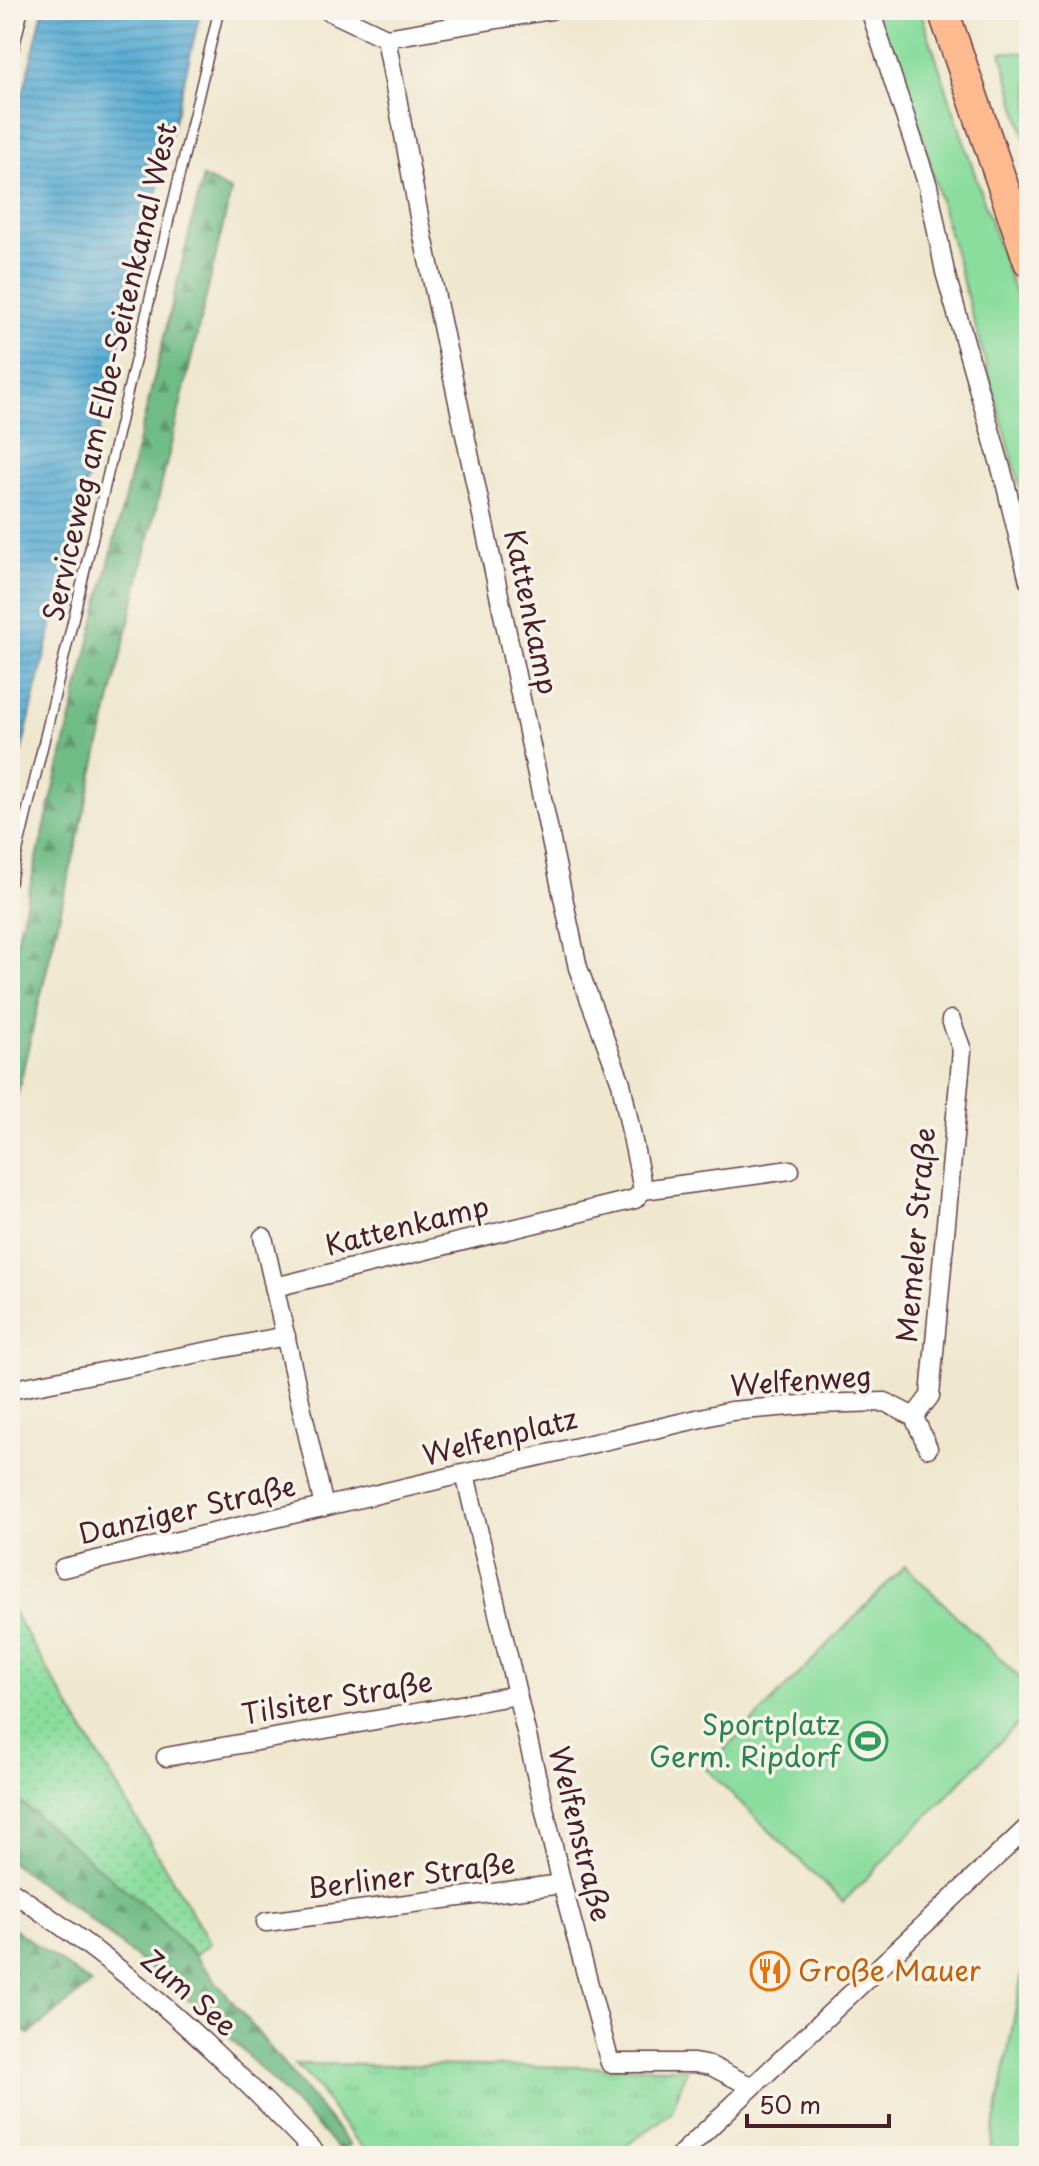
<svg xmlns="http://www.w3.org/2000/svg" width="1039" height="2166" font-family="'Playpen Sans',sans-serif">
<defs>
<pattern id="forest-firs" width="22" height="20" patternUnits="userSpaceOnUse" patternTransform="scale(2)"><rect width="22" height="20" fill="#70bc85"/><path d="M5 1l3.5 6h-7zM16 11l3.5 6h-7z" fill="#5e986d"/></pattern>
<pattern id="park-tufts" width="24" height="20" patternUnits="userSpaceOnUse" patternTransform="scale(2)"><rect width="24" height="20" fill="#8bdd9e"/><path d="M3 7l-1-3M5 7V3M7 7l1-3M15 17l-1-3M17 17v-4M19 17l1-3" fill="none" stroke="#79bd88"/></pattern>
<pattern id="garden-dots" width="8" height="8" patternUnits="userSpaceOnUse" patternTransform="scale(2)"><rect width="8" height="8" fill="#8bdd9e"/><path d="M2 2h.1M6 6h.1" fill="none" stroke="#79bd88" stroke-width="1.8" stroke-linecap="round"/></pattern>
<pattern id="water-rules" width="6" height="5" patternUnits="userSpaceOnUse" patternTransform="scale(2)"><rect width="6" height="5" fill="#57abd3"/><path d="M0 2.5h6" fill="none" stroke="#4a8bab"/></pattern>
</defs>
<rect width="100%" height="100%" fill="#f7f3e8"/>
<filter id="ink" filterUnits="userSpaceOnUse"><feTurbulence type="fractalNoise" baseFrequency=".0125" numOctaves="2"/><feDisplacementMap in="SourceGraphic" scale="16" xChannelSelector="R" yChannelSelector="G"/><feConvolveMatrix kernelMatrix="1 2 1 2 8 2 1 2 1" color-interpolation-filters="sRGB"/></filter>
<filter id="wash" filterUnits="userSpaceOnUse"><feTurbulence type="fractalNoise" baseFrequency=".006" numOctaves="4" result="noise"/><feDisplacementMap in="SourceGraphic" scale="32" xChannelSelector="R" yChannelSelector="G"/><feGaussianBlur stdDeviation="1.8" result="paint"/><feColorMatrix in="noise" values="0 0 0 0 0 0 0 0 0 0 0 0 0 0 0 0 0 1.4 0 .05"/><feComposite in="paint" operator="in"/></filter>
<g filter="url(#wash)">
<rect width="100%" height="100%" fill="#efe8cf"/>
<!-- grass -->
<g fill="#8bdd9e" stroke="#6a7e64" stroke-width="2">
<polygon points="873,10 920,10 1026,327 1029,337 1029,518 922,136"/>
<polygon points="1001,52 1029,53 1029,152"/>
<polygon points="905,1566 1029,1687 1029,1712 843,1902 706,1769"/>
<polygon points="1029,1936 1029,2156 989,2156"/>
</g>
<!-- forest -->
<g fill="url(#forest-firs)" stroke="#5d6e58" stroke-width="2">
<polygon points="203,177 231,191 10,1125 10,969"/>
<polygon points="10,1794 156,1915 195,1956 350,2145 339,2149 217,2024 82,1913 10,1862"/>
<polygon points="10,1926 91,1984 29,2034 10,2024"/>
</g>
<!-- park -->
<polygon fill="url(#park-tufts)" stroke="#6a7e64" stroke-width="2" points="295,2064 687,2068 671,2113 612,2156 370,2156 339,2120 316,2085"/>
<!-- garden -->
<polygon fill="url(#garden-dots)" stroke="#6a7e64" stroke-width="2" points="10,1607 210,1943 195,1955 156,1915 10,1794"/>
<!-- water -->
<polygon fill="url(#water-rules)" stroke="#50657f" stroke-width="2" points="43,10 201,10 10,799 10,148"/>
</g>
<g filter="url(#ink)">
<g fill="none" stroke-linecap="round" stroke-linejoin="round">
<!-- service casing -->
<g stroke="#633d44" stroke-width="12">
<g id="service">
<polyline points="10,64 23,10"/>
<polyline points="10,883 219,10"/>
</g>
</g>
<!-- minor casing -->
<g stroke="#633d44" stroke-width="21">
<g id="minor">
<polyline points="327,10 386,38 551,10"/>
<polyline points="870,10 928,186 945,272 1005,482 1029,581"/>
<polyline points="643,1190 790,1170"/>
<polyline points="263,1237 324,1507"/>
<polyline points="275,1287 635,1199 643,1190 621,1083 578,968 420,222 386,38"/>
<polyline points="10,1390 286,1336"/>
<polyline points="928,1448 914,1417 930,1396 962,1050 951,1020"/>
<polyline points="465,1474 562,1884 610,2063 694,2063 711,2066 752,2087"/>
<polyline points="63,1568 731,1411 813,1404 885,1402 914,1417"/>
<polyline points="166,1757 517,1695"/>
<path d="M 10,1890 C 45,1914 81,1939 115,1966 C 188,2023 254,2089 318,2156"/>
<polyline points="266,1922 562,1884"/>
<polyline points="679,2156 1029,1826"/>
</g>
</g>
<!-- trunk casing -->
<g stroke="#633d44" stroke-width="33">
<polyline id="trunk" points="943,10 1029,262"/>
</g>
<!-- service -->
<use href="#service" stroke="#fff" stroke-width="9"/>
<!-- minor -->
<use href="#minor" stroke="#fff" stroke-width="18"/>
<!-- trunk -->
<use href="#trunk" stroke="#fcba8e" stroke-width="30"/>
</g>
</g>
<!-- icons -->
<defs>
<g id="stadium-ring" transform="scale(2)"><circle r="9.5" fill="#f7f3e8" stroke="#2e9e5b" stroke-width="1.5"/><path d="M0-5a6.5 5 0 1 0 0 10a6.5 5 0 1 0 0-10ZM-3.5-1.8h7v3.6h-7Z" fill="#2e9e5b"/></g>
<g id="restaurant-ring" transform="scale(2)"><circle r="9.5" fill="#f7f3e8" stroke="#e8710a" stroke-width="1.5"/><path d="M-5-6h1v4h1v-4h1v4h1v-4h1v5L-1.5 .5V6h-2V.5L-5-1ZM5-6V6H3V1.5H1.5Q1.5-4 5-6Z" fill="#e8710a"/></g>
</defs>
<g fill-rule="evenodd">
<use href="#stadium-ring" x="868" y="1741"/>
<use href="#restaurant-ring" x="770" y="1971"/>
</g>
<g text-anchor="middle" stroke-width="7" stroke-linejoin="round" paint-order="stroke">
<!-- street labels -->
<g font-size="28" fill="#4a1f2b" stroke="#f7f3e8">
<text transform="translate(110 372) rotate(-77)" y="10">Serviceweg am Elbe-Seitenkanal West</text>
<text transform="translate(531 612) rotate(78)" y="10">Kattenkamp</text>
<text transform="translate(407 1226) rotate(-14)" y="10">Kattenkamp</text>
<text transform="translate(916 1235) rotate(-85)" y="10">Memeler Straße</text>
<text transform="translate(801 1381) rotate(-4)" y="10">Welfenweg</text>
<text transform="translate(500 1437) rotate(-14)" y="10">Welfenplatz</text>
<text transform="translate(187 1510) rotate(-13)" y="10">Danziger Straße</text>
<text transform="translate(337 1698) rotate(-10)" y="10">Tilsiter Straße</text>
<text transform="translate(580 1834) rotate(76)" y="10">Welfenstraße</text>
<text transform="translate(411 1876) rotate(-7)" y="10">Berliner Straße</text>
<text transform="translate(189 1993) rotate(41)" y="10">Zum See</text>
</g>
<!-- leisure labels -->
<g font-size="28" fill="#27864d" stroke="#f7f3e8" text-anchor="end">
<text x="840" y="1735">Sportplatz<tspan x="840" dy="32">Germ. Ripdorf</tspan></text>
</g>
<!-- food labels -->
<g font-size="28" fill="#c56008" stroke="#f7f3e8" text-anchor="start">
<text x="798" y="1981">Große Mauer</text>
</g>
</g>
<!-- margin -->
<rect width="1039" height="2166" fill="none" stroke="#f7f3e8" stroke-width="40"/>
<!-- scale -->
<path d="M747 2114v12h142v-12" fill="none" stroke="#4a1f2b" stroke-width="4"/>
<text x="759" y="2114" font-size="24" fill="#4a1f2b" stroke="#f7f3e8" stroke-width="6" paint-order="stroke">50 m</text>
</svg>
